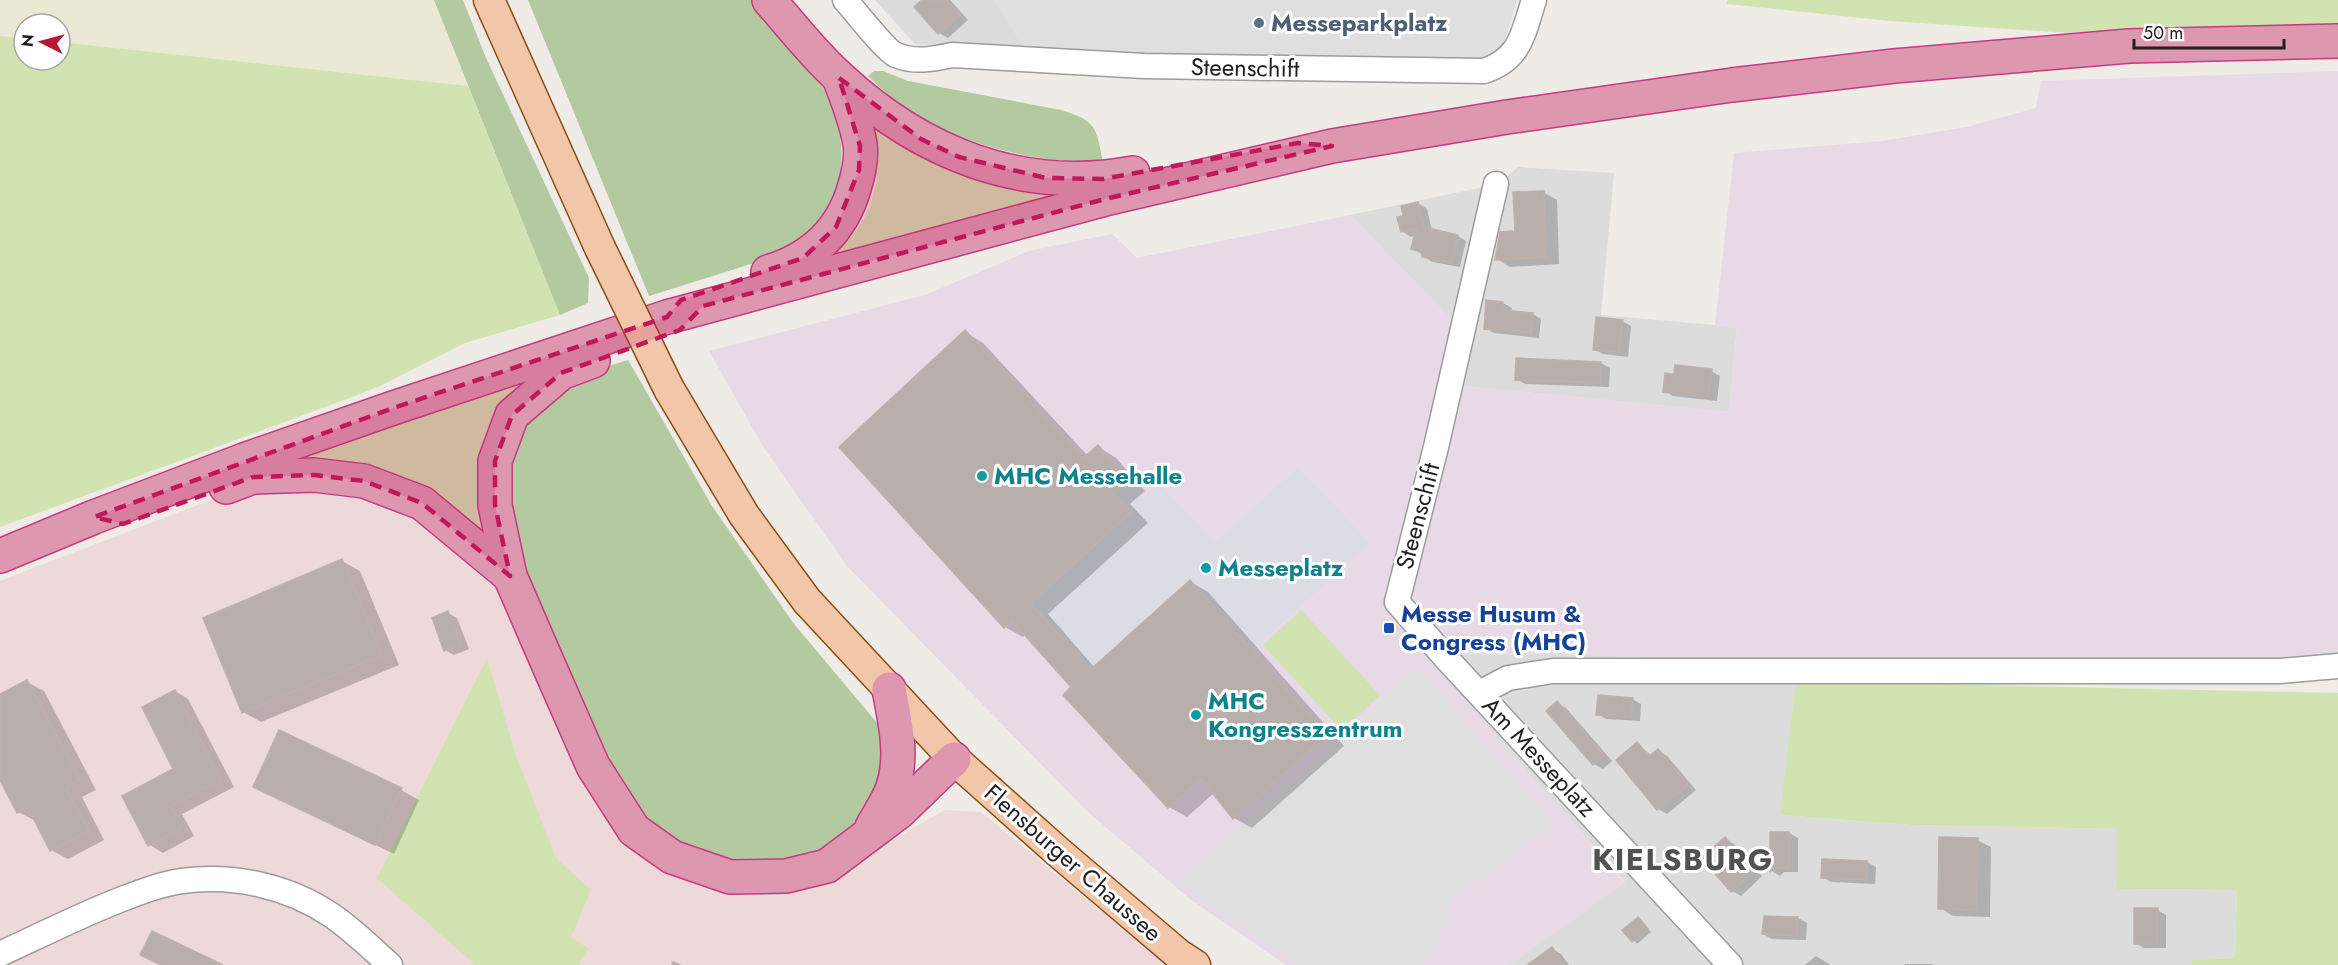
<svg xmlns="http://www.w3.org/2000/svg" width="2338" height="965" font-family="Jost,sans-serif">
<rect width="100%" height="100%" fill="#efebe6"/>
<!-- residential -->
<g fill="#dddcdc">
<polygon points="875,0 994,0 1027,52 915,44"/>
<polygon points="1518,167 1614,173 1601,315 1737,327 1729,412 1461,386 1469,338 1350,215 1498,184"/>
<polygon points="1563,654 1796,663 1796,681 1781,815 1912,825 2118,829 2116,889 2237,890 2235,958 2191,960 2192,965 1509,965 1625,882 1424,655"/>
</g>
<!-- commercial -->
<polygon fill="#edd8da" points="314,481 419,508 831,875 945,810 981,812 1166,965 0,965 0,581 255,483"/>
<!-- industrial -->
<polygon fill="#e7d9e6" points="2338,71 2338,660 1796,663 1563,654 1425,655 1625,883 1509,965 1286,965 1190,899 1087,811 847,566 764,448 709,351 925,295 1029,251 1112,234 1137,258 1350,215 1469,338 1461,386 1729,412 1737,328 1715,326 1734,153 1883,141 1967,127 2036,108 2041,81"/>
<!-- farmland -->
<polygon fill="#ebe9d4" points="0,0 434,0 468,86 60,42 60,24 24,24 24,38 0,36"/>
<!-- grass -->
<g fill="#d2e3b2">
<polygon points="1728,0 2338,0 2338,27 2098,35 1890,21 1727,4"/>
<polygon points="0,36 24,38 24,60 60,60 60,42 468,86 560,315 465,343 380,386 355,396 0,527"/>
<path d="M 872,120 L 915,151 L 944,169 L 985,183 L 1028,193 L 1077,194 L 826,259 C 834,253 842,247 848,240 C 871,218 881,179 878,147 C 878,138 874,129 872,120 Z"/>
<polygon points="558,365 501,562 424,498 254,469"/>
<polygon points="1301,610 1380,695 1342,731 1263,645"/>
<polygon points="487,658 515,753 556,858 591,890 571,937 589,949 579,965 475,965 377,878"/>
<polygon points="1796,681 2338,693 2338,965 2192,965 2191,960 2235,958 2237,890 2116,889 2117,829 1912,825 1780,815"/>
</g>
<!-- forest -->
<g fill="#b3c9a0">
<polygon points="434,0 463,0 486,58 589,278 588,303 560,315"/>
<path d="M 528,0 L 752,0 C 775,26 800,51 819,81 C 853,135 851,206 796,244 C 778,257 753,263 732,270 C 704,279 677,287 649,296 Z"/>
<path d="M 874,71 L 883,71 L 908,81 L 1061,110 C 1097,121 1096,127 1103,162 C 1039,165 955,143 902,106 C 890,98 879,86 868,76 Z"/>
<polygon points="628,360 712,506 794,624 883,730 887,772 868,816 824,856 731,867 679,848 640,822 558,663 503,506 519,419 568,379"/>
</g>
<!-- parking -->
<g fill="#dfdfdf">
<polygon points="994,0 1517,0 1503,45 1493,57 1475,63 1027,52"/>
<polygon points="1417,668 1554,825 1453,899 1433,955 1421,965 1298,965 1179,884"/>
</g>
<!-- plaza -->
<polygon fill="#dbdce4" points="1298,468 1370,543 1252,650 1190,580 1090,670 1031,603 1131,512 1113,494 1128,481 1143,498 1160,484 1215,543"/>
<!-- shadow -->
<g fill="#0003">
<polygon points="925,0 950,0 968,20 948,38 939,33 916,7"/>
<polygon points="1543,192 1557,200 1559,264 1510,267 1497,259"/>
<polygon points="1418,203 1427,209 1432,230 1458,236 1466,241 1460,267 1432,262 1413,248 1416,235 1411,237 1402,231 1405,217"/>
<polygon points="1503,303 1512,308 1511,313 1533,314 1541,319 1539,338 1494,333 1485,328"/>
<polygon points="1622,321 1631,326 1628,357 1603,354 1594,349"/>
<polygon points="965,332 983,343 1088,456 1098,447 1116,458 1145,491 1130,504 1148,523 1048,614 1095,668 1191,582 1208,592 1344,746 1252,828 1234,818 1214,793 1187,817 1169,807 1073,687 1026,634 1023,637 1005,627"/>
<polygon points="1601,363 1610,368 1609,387 1525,384 1516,379"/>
<polygon points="1711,371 1720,376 1717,401 1673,396 1665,391"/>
<polygon points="342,561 360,571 399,665 261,722 243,712"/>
<polygon points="448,613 457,618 469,649 454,655 445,650"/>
<polygon points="27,682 44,691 96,790 82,797 104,840 68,859 51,850 36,821 18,812 0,777 0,696"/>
<polygon points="175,691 188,699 234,787 182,814 194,836 163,853 150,845 175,770"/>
<polygon points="1632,699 1641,704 1640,721 1606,719 1598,714"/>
<polygon points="1557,703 1566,708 1612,761 1603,769 1594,764"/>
<polygon points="1637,744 1652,756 1658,750 1667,756 1696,790 1667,814 1658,809 1618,760"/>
<polygon points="255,786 401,790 419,800 394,854"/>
<polygon points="1771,833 1789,833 1798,838 1798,872 1784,872 1780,876 1772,871"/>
<polygon points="1725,839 1734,844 1762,876 1741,896 1732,891"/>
<polygon points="1977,840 1991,847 1990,917 1953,916 1940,908"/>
<polygon points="1823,860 1867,862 1876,867 1875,884 1831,882 1823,877"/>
<polygon points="2157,910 2166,915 2166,948 2144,948 2135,943"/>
<polygon points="1765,918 1798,918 1807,923 1806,940 1772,939 1763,934"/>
<polygon points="1638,919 1651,932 1637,944 1625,930"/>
<polygon points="1552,949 1561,954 1569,965 1529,965"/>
<polygon points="1816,956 1829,964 1830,965 1805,965"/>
<polygon points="673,961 682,965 671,965"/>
<polygon points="1905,964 1932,964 1933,965 1905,965"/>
</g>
<!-- building -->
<g fill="#b8afac" stroke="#bfb0aa" stroke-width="1.5">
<polygon points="922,0 947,0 960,15 938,34 914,7"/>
<polygon points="1544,191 1546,257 1495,260 1500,232 1515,231 1513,192"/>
<polygon points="1418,202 1424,227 1458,235 1452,263 1422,257 1422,252 1411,249 1416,229 1401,232 1397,217 1403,216 1401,206"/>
<polygon points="1486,300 1503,302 1502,310 1533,313 1531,333 1484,329"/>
<polygon points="1596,317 1623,320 1619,352 1593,350"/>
<polygon points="965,330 1083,458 1098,445 1128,481 1113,494 1131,512 1031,603 1090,670 1190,580 1327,736 1233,819 1201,779 1168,808 1063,695 1071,687 1012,621 1004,628 839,447"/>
<polygon points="1516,358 1601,362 1600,383 1515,380"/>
<polygon points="1675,365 1712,369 1708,397 1663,392 1665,373 1674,374"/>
<polygon points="342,559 382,655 242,713 203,618"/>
<polygon points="448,611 461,644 444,651 432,618"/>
<polygon points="27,680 80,780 66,788 89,831 50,851 28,808 17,813 0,780 0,694"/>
<polygon points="175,690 221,780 170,806 182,828 148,846 122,796 173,769 142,707"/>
<polygon points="1598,695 1633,698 1631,717 1596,715"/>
<polygon points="1557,701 1604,755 1593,765 1546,711"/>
<polygon points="279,730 402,788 375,845 253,787"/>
<polygon points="1637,742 1649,756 1658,749 1688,785 1657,810 1616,760"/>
<polygon points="1770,832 1789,832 1789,868 1774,868 1770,872"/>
<polygon points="1725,837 1755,870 1731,892 1701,858"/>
<polygon points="1939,837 1978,838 1976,910 1938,909"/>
<polygon points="1822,859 1867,861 1866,880 1821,878"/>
<polygon points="2134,908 2158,908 2157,944 2134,944"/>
<polygon points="1764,916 1798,917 1797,936 1762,934"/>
<polygon points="1638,917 1648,929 1632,942 1622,930"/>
<polygon points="152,931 223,965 161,965 140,955"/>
<polygon points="1552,947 1565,965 1527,965"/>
</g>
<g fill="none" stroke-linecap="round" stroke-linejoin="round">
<!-- minor casing -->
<g stroke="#9c9c9c" stroke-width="27">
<g id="minor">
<path d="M 845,0 C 855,11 886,51 896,55 C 915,63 933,59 952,55 L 1144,66 L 1484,71 C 1521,59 1523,33 1534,0"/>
<polyline points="1496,184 1436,447 1397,602 1446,658 1730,965"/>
<polyline points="1480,693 1508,678 1553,671 2280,671 2338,666"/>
<path d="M 0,954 C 39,936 77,917 117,901 C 138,893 160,884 182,881 C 233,874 288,886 331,915 C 352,929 371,948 390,965"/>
</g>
</g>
<!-- major casing -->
<g stroke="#884e12" stroke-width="33">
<g id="major">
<polyline points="489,0 600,248"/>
<polyline points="669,389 744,515 807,601 954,759 1057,851 1178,954 1195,965"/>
</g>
</g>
<!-- highway casing -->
<g stroke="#c63a81" stroke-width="36">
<g id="highway">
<path d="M 769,0 C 792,26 814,55 840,78 C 921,153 1022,194 1133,173"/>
<path d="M 768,272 C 812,259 843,230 855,185 C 859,172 862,158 860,144 C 856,121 848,100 839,78"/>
<polyline points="593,361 561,373 512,415 495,461 495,505 510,576 549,666 593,766 634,830 672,857 730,877 786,876 827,866 899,812 954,759"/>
<polyline points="226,487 253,477 314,475 364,481 422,503 510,576"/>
<polyline points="0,556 94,517 244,460 396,407 667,317 1105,199 1332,146 1507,117 1732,85 1894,66 2129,46 2338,41"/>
<path d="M 872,827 C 879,815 887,802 892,790 C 904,757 895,722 889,689"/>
</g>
</g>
<!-- minor -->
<use href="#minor" stroke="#fff" stroke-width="24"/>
<!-- major -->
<use href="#major" stroke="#f1c6a9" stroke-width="30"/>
<!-- highway -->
<use href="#highway" stroke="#dd97af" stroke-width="33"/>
<!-- major-bridge casing -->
<g stroke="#884e12" stroke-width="33" stroke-linecap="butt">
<polyline id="major-bridge" points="600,248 669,389"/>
</g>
<!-- major-bridge -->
<use href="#major-bridge" stroke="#f1c6a9" stroke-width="30"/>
</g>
<!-- marked area -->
<path fill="#c2185b" fill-opacity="0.2" stroke="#c2185b" stroke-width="4.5" stroke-dasharray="12 8" stroke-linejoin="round" d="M 839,78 L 921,139 L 959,157 L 1046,178 L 1103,179 L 1298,143 L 1332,146 L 1105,199 L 703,306 L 680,330 L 561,373 L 512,415 L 495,461 L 495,505 L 510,576 L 422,503 L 364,481 L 314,475 L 253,477 L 123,524 L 94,517 L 396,407 L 667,317 L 681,300 L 803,258 L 836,227 L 859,170 L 860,146 Z"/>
<!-- markers -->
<circle fill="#5c6f8a" stroke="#fff" stroke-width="2" cx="1259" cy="23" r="6"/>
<g fill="#0f9aa8" stroke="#fff" stroke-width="2">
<circle cx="982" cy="476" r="6"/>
<circle cx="1206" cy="568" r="6"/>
<circle cx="1196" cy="715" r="6"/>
</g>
<rect fill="#1a4fb4" stroke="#fff" stroke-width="2" x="1383" y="622" width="12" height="12" rx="3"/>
<g text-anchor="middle" stroke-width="6" stroke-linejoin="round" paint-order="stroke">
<!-- service labels -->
<g font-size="24" font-weight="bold" fill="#4e5e75" stroke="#fff" text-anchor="start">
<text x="1271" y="31">Messeparkplatz</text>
</g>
<!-- street labels -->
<g font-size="24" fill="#1f1f1f" stroke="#fff">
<text transform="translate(1245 68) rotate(1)" y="8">Steenschift</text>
<text transform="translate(1418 516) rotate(-75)" y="8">Steenschift</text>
<text transform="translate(1539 757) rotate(47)" y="8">Am Messeplatz</text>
<text transform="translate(1073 863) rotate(41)" y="8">Flensburger Chaussee</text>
</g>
<!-- culture labels -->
<g font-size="24" font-weight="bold" fill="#0d838f" stroke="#fff" text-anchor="start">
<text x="994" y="484">MHC Messehalle</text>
<text x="1218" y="576">Messeplatz</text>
<text x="1208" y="709">MHC<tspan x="1208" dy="28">Kongresszentrum</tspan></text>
</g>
<!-- transit labels -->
<g font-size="24" font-weight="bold" fill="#164399" stroke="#fff" text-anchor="start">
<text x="1401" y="622">Messe Husum &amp;<tspan x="1401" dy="28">Congress (MHC)</tspan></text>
</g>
<!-- district labels -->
<g font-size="30" font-weight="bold" letter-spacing="1.5" fill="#525252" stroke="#fff">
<text x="1683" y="870">KIELSBURG</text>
</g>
</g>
<!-- north arrow -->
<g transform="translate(42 42) rotate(276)"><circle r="28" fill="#ffffff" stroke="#a5a5a5" stroke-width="1.5"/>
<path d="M0-4.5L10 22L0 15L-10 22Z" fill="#b71731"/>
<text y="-9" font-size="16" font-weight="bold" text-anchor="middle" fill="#1f1f1f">N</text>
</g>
<!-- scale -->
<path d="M2134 39v9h150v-9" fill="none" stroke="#1f1f1f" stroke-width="3"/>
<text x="2143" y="39" font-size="18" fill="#1f1f1f" stroke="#ffffff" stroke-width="4.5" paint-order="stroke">50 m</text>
</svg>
